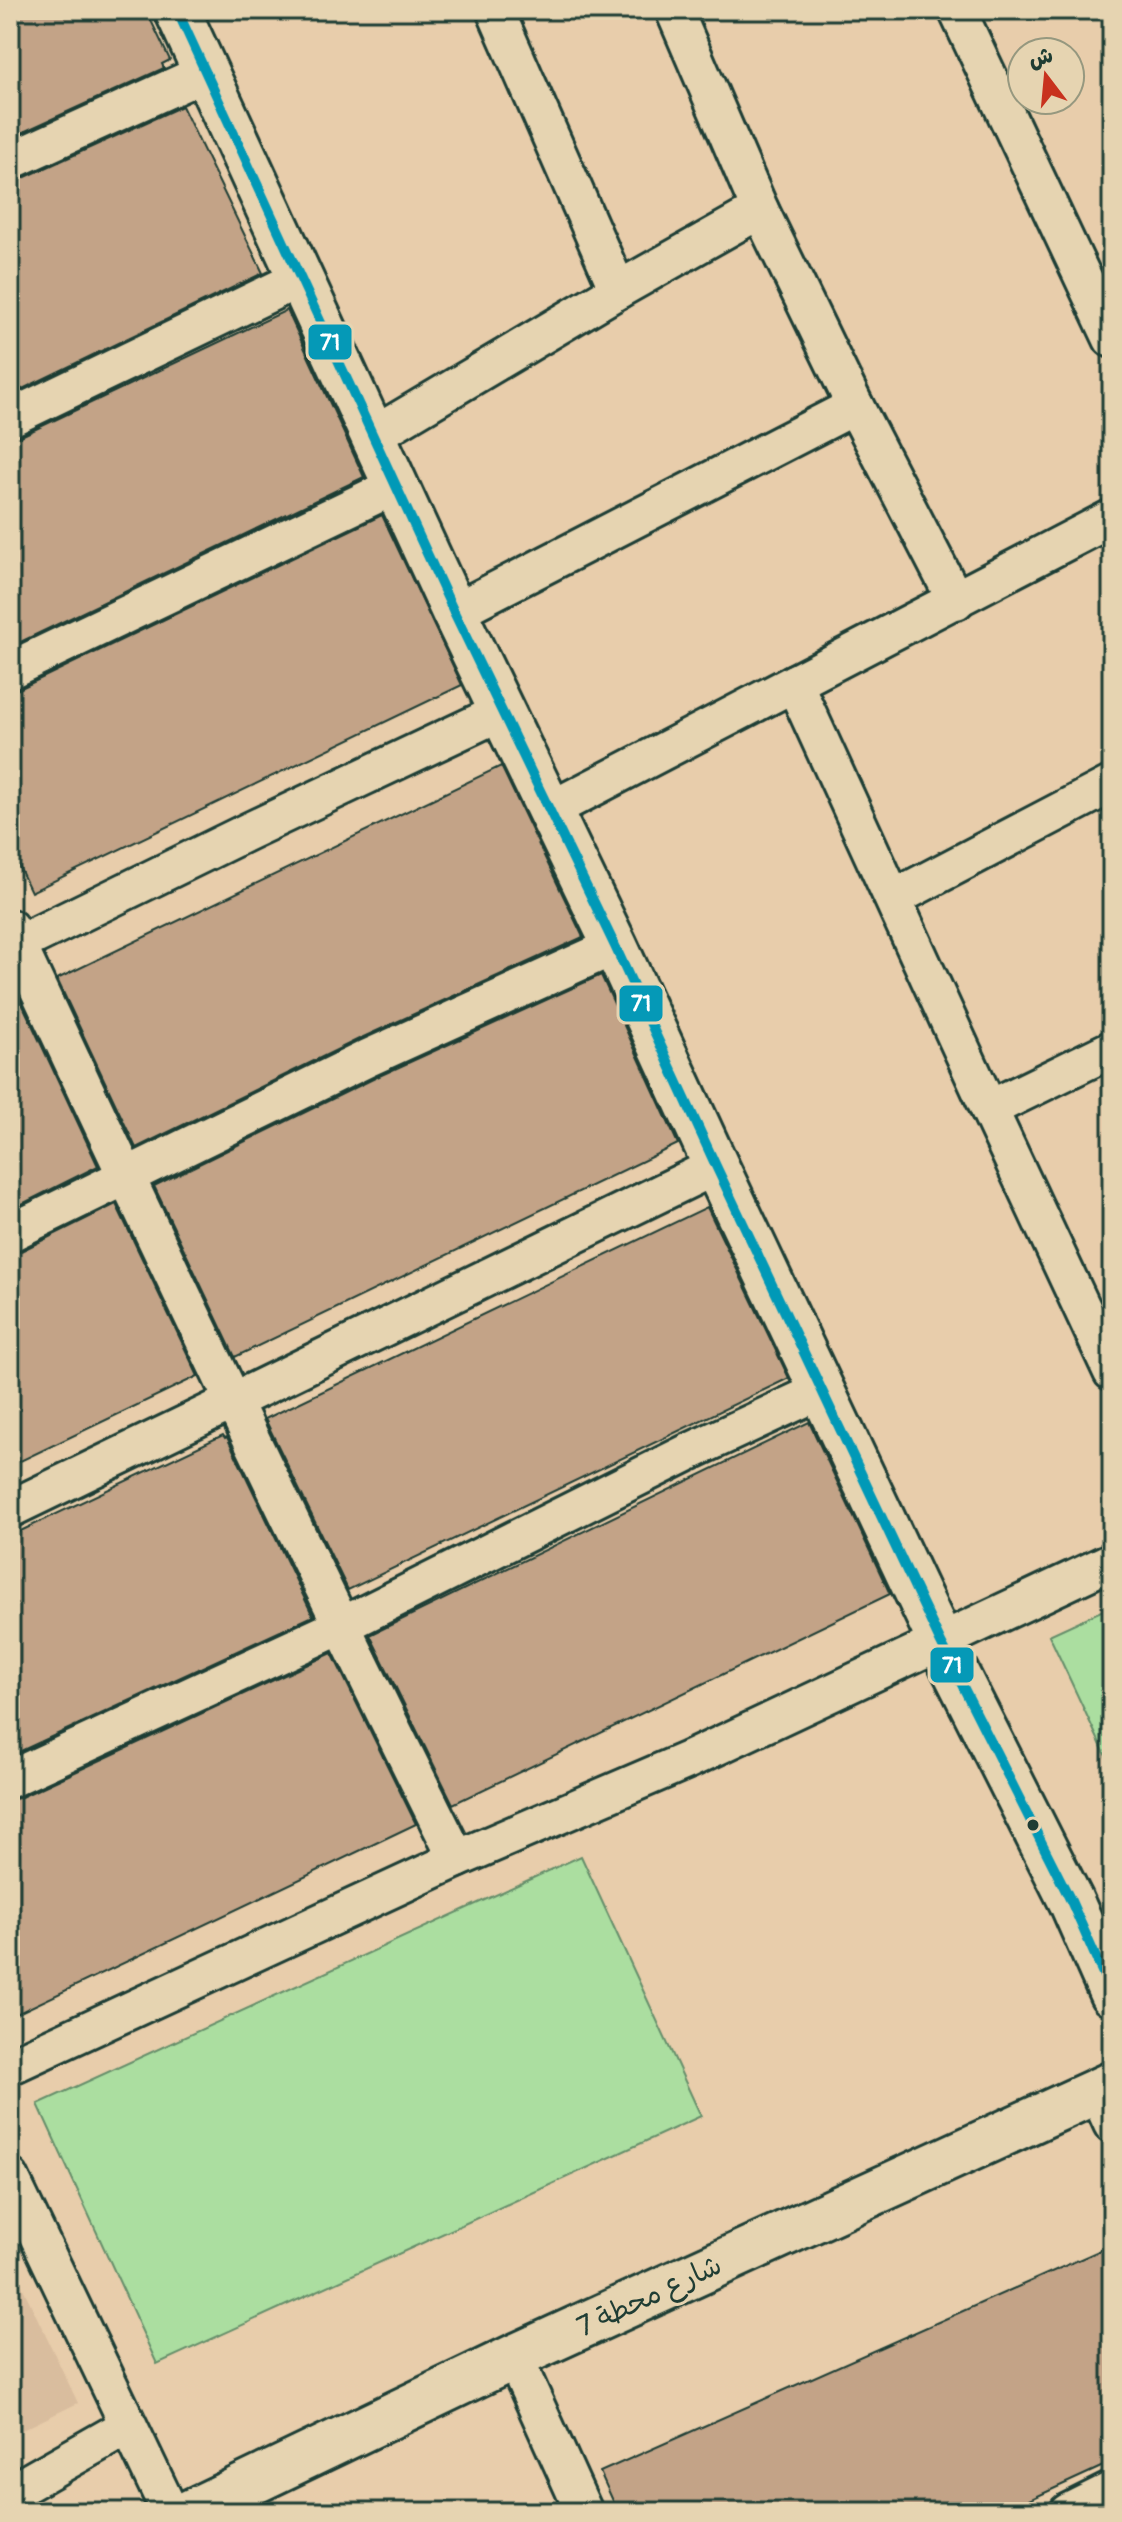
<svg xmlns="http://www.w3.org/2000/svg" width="1122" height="2522" font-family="Pangolin,'Playpen Sans Arabic',sans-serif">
<rect width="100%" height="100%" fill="#e8cdab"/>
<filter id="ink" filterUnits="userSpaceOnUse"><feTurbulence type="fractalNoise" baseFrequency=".0125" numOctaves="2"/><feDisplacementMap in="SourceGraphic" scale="16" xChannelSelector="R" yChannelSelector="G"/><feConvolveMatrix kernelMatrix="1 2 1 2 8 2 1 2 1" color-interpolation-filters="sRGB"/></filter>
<g filter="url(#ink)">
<!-- built -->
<polygon fill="#d9bd9e" points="10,2261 78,2403 10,2436"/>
<!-- green -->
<g fill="#abdea0" stroke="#658e6a" stroke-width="2">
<polygon points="1112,1606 1112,1769 1049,1635"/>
<polygon points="581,1856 701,2116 157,2364 38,2104"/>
</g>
<!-- building -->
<g fill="#c3a387" stroke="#1f3d34" stroke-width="2">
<polygon points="10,10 146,10 170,60 162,64 164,68 10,138"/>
<polygon points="182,106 263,273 10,395 10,182 19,180"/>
<polygon points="287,310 364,477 10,647 10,439 19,437"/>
<polygon points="382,515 462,685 31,892 10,848 10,691 19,689"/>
<polygon points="501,766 583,937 359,1039 136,1148 57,979"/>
<polygon points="601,975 678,1144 235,1357 154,1186 377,1077"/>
<polygon points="19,997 98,1166 10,1210 10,1001"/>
<polygon points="116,1204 198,1376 10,1466 10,1254 19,1252"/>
<polygon points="707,1207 789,1378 348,1590 265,1419"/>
<polygon points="809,1422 890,1594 453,1804 370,1635"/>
<polygon points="223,1435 225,1438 227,1437 313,1616 10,1756 10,1536"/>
<polygon points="332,1653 416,1824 10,2017 10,1800 19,1798"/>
<polygon points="1112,2245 1112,2462 1003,2512 618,2512 600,2472"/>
</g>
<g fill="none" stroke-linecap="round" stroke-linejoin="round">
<!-- minor casing -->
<g stroke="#1f3d34" stroke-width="42">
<g id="minor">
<polyline points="495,10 618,290"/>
<polyline points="674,10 760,210 855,406 956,601"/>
<polyline points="957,10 1112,339"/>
<polyline points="10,161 206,72"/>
<polyline points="10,418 301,278"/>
<polyline points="374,435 618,290 760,210"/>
<polyline points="454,612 855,406"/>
<polyline points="10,670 397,485"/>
<polyline points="794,683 989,1109 1112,1372"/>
<polyline points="550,810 1112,518"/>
<polyline points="894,898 1112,784"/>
<path d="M 10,928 C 155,1240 303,1551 457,1859"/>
<polyline points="10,948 249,831 503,711"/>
<polyline points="989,1109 1112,1049"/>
<polyline points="10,1233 368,1058 615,946"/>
<path d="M 10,1509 C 246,1396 480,1280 716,1166"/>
<polyline points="10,1779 341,1626 687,1453 822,1390"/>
<polyline points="10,2066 457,1859 688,1760 1112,1561"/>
<polyline points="1097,2091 1112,2124"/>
<polyline points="10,2177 170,2512"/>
<polyline points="514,2357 584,2512"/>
<polyline points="10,2493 128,2426"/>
<polyline points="1068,2512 1112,2490"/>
</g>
</g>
<!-- tertiary casing -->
<g stroke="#1f3d34" stroke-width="50">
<g id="tertiary">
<polyline points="177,10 454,612 615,946 716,1166 941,1643 1071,1901 1112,1994"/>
<polyline points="190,2512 514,2357 1112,2084"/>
</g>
</g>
<!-- minor -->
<use href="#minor" stroke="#e6d4b1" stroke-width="36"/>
<!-- tertiary -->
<use href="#tertiary" stroke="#e6d4b1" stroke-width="44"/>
<!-- bus-1 casing -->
<g stroke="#e6d4b1" stroke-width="16">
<polyline id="bus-1" points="177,10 454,612 615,946 716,1166 941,1643 1071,1901 1112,1994"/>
</g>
<!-- bus-1 -->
<use href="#bus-1" stroke="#0599b7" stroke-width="10"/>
</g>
</g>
<!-- markers -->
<circle fill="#1f3d34" stroke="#e6d4b1" stroke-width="3" cx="1033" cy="1825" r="7"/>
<g text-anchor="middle" stroke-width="6" stroke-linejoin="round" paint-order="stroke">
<!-- street labels -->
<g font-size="28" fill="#1f3d34" stroke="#e6d4b1">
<text transform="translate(649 2295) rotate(-25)" y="10">شارع محطة 7</text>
</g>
</g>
<g stroke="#e6d4b1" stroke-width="3">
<rect x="307" y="323" width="46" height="38" rx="8" fill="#0599b7"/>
<rect x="618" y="984" width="46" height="39" rx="8" fill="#0599b7"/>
<rect x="929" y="1646" width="46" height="38" rx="8" fill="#0599b7"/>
</g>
<g font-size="22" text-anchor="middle" font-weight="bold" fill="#fff">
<text x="330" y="350">71</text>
<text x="641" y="1011">71</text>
<text x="952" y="1673">71</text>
</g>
<!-- margin -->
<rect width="1122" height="2522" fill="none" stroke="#e6d4b1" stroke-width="40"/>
<rect x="20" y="20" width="1082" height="2482" fill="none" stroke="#1f3d34" stroke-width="3" filter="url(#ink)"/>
<!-- north arrow -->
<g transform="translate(1046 76) rotate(344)"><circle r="38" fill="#e6d4b1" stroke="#96987f" stroke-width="2"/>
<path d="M0-6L14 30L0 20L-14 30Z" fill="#c8321e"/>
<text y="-12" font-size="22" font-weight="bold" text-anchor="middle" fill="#1f3d34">ش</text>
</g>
</svg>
